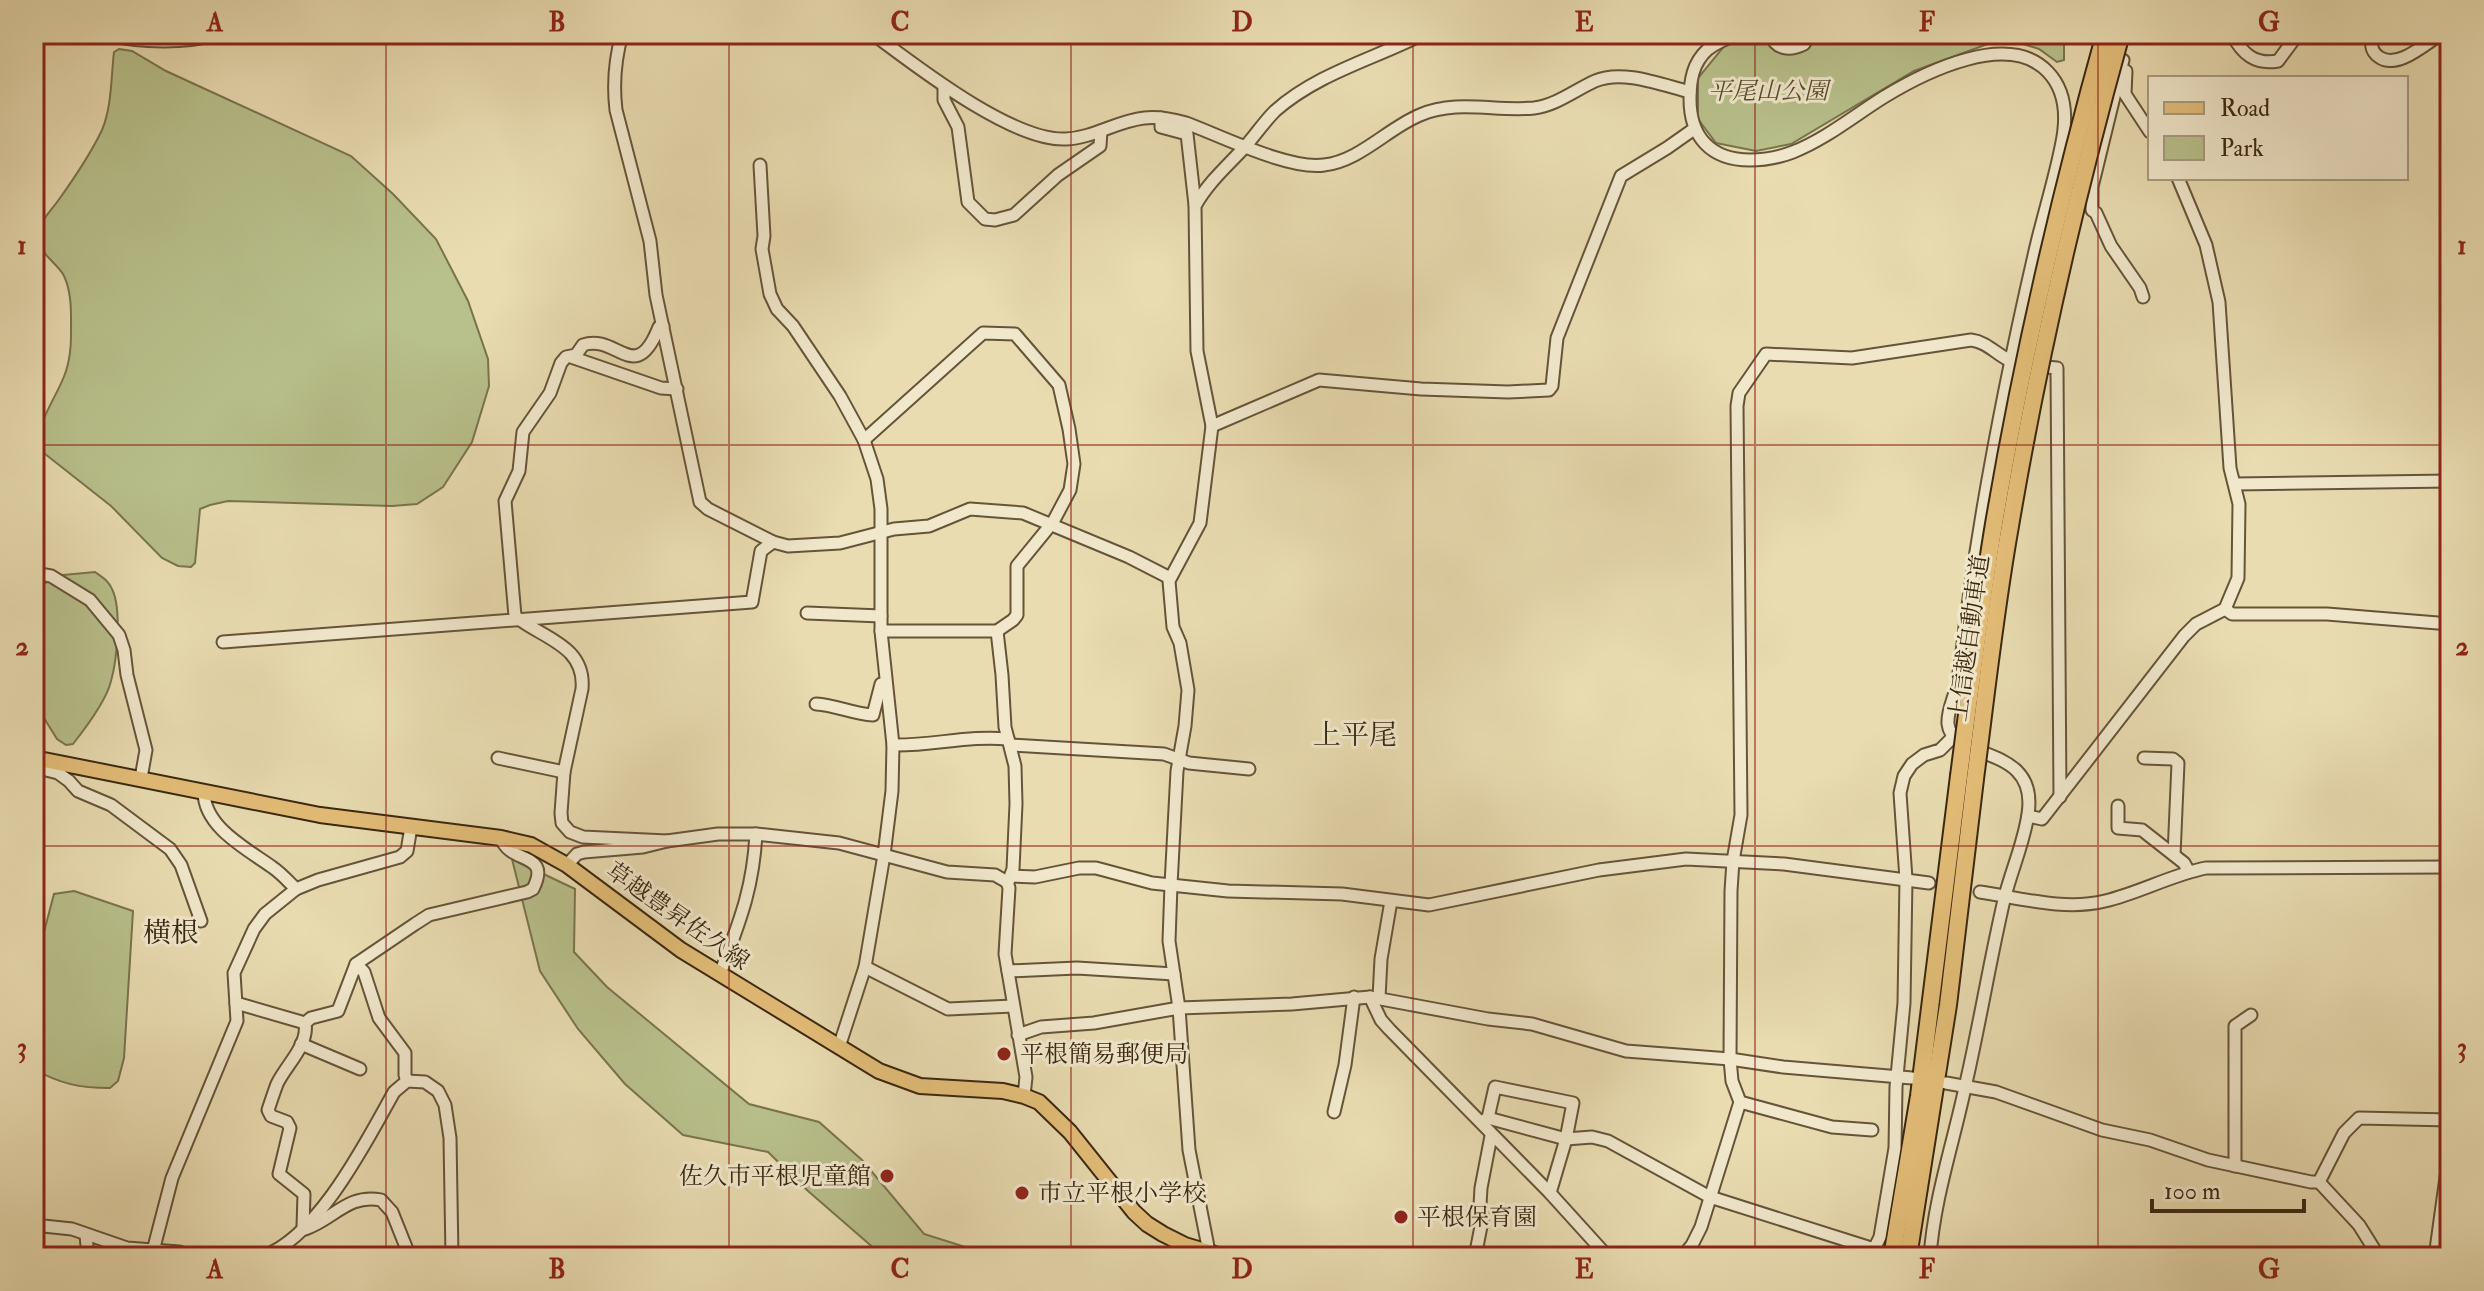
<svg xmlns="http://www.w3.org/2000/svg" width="2484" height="1291" font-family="'IM FELL Double Pica','Noto Serif JP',serif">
<rect width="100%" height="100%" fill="#e9dcb1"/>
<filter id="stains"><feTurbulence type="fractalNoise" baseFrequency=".0025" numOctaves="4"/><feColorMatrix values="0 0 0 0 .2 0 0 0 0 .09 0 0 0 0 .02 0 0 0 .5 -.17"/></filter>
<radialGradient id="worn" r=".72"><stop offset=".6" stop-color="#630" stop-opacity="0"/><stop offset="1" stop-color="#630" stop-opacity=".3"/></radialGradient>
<!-- green -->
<g fill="#b8c08b" stroke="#79744e" stroke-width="2">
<polygon points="1761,34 2064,34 2064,60 2057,62 2039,49 2004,38 1914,71 1791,144 1756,151 1716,143 1698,119 1698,78 1725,45"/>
<path d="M 119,49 L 132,51 L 166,71 L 351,156 L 393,194 L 436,239 L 468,301 L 488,359 L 489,386 L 472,442 L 443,487 L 417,504 L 392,506 L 228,501 L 210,505 L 200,509 L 195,563 L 191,567 L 178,566 L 162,558 L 111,506 L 40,450 C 34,422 58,397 66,371 C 72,353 71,334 71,316 C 71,301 70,287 63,274 C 54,260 31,248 39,228 C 43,218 54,207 60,198 C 75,177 91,153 102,130 C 112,106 111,77 114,52 Z"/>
<path d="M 95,572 C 102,577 109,581 112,589 C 122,609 117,660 111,681 C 107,699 84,730 73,744 L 66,745 L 57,739 L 34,702 L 34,588 L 63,575 Z"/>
<polygon points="512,859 575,889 574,952 607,987 749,1104 819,1122 862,1160 924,1234 981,1252 990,1257 884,1257 808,1191 768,1152 683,1135 625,1084 578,1029 540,971"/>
<path d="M 74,891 L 133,911 L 124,1058 L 118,1081 L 110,1088 C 80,1088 60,1084 34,1069 L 34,952 L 40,947 L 54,894 Z"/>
</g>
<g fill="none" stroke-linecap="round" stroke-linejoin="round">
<!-- minor casing -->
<g stroke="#665439" stroke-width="15">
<g id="minor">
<path d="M 99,34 C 138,42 182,44 222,34"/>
<path d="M 622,34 C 615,59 613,85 616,110 L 650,241 L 656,295 L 700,502 L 708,509 L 773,542 L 788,546 L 840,543 L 894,529 L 929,526 L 970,509 L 1023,513 L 1129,557 L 1170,578"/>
<path d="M 873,34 C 916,66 1013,142 1066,139 C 1093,138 1117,121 1144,118 C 1158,116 1172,119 1186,123 C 1221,136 1289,170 1324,165 C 1360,161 1388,128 1420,115 C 1457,99 1496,112 1534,108 C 1557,105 1575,90 1595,81 C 1623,69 1662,85 1690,92"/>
<path d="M 1739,34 C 1727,38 1717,42 1707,50 C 1693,63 1690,80 1690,99 C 1690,136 1710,160 1750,160 C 1764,160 1780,157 1793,152 C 1826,139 1855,115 1884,97 C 1925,72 2009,30 2048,72 C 2068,93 2067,121 2061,147 C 2054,182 2043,216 2035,251 C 2007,372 1983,495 1966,619 C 1963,642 1961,666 1956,689 C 1953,700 1947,712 1948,724 C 1952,762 2039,743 2028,814 C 2024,843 2011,871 2004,900 C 1990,960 1980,1022 1966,1083 C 1954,1141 1934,1198 1930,1257"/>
<path d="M 1770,34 C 1776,50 1790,51 1804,44 L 1810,34"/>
<path d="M 2232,34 C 2242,54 2255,65 2278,61 L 2298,34"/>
<path d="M 2373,34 C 2371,43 2370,51 2379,57 C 2397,70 2425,44 2441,34"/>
<polyline points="2123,60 2092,187 2092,210 2096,213 2111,246 2140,288 2143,297"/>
<polyline points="2126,71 2125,94 2150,132"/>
<polyline points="944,86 944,100 958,127 968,202 985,219 995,220 1014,215 1058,175 1100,146 1101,131"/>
<polyline points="1161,118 1161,127 1187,134 1195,205"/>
<polyline points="760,165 764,236 762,249 770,294 777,309 793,326 840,396 864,440 877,479 881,509 881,631 893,745 892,791 884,855 865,967 839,1047"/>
<path d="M 663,326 L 659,327 C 635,387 617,333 583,345 L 576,355 L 566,357 L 561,363 L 550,393 L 523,432 L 519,471 L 505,501 L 515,616 C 541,638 586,645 582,689 L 564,772 L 561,813 L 562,823 L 570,832 L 583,837 L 667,841"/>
<polyline points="571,357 661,388 677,389"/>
<polyline points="2035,366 2057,368 2060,797"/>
<polyline points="1212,426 1319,380 1421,389 1508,392 1549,390 1552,386 1557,338 1621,176 1667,148 1694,129"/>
<polyline points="864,440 983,333 1015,334 1059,385 1069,429 1074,464 1070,490 1053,522 1017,566 1017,615 1013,620 997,631 881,631"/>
<polyline points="2235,484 2450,481"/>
<polyline points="34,573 51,576 90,600 119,635 124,650 127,675 146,750 141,778"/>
<polyline points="2225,609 2232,614 2327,614 2450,624"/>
<polyline points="807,613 881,616"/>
<polyline points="997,631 1002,675 1005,727 1015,766 1016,804 1013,869 1009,880"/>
<polyline points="223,642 752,602 761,551 773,542"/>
<path d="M 816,704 C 836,705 853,714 873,715 L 881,684"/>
<path d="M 893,745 C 932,746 969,735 1008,739"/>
<polyline points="1011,745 1164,754 1189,763 1249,769"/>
<polyline points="498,758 564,772"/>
<polyline points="2144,758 2173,759 2178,763 2174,855"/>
<polyline points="34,767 58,773 69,781 78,791 111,805 170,849 181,865 201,921"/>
<path d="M 204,792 C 204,827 247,849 272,867 C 281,873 288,881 296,889"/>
<polyline points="2118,806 2118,828 2142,830 2184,863 2189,872"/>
<polyline points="2028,816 2042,819 2184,636 2196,624 2225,609 2238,578 2239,504 2230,468 2219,302 2206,245 2178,178"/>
<polyline points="567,865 577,854 584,852 643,847 667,841 718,834 756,834 839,843 947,872 995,875 1007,882 1009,888 1005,954 1026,1077 1024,1096"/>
<path d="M 1011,876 L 1035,877 L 1079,868 L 1096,868 L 1152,883 L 1171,885 L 1177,771 L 1185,726 L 1188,690 L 1180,643 L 1173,627 L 1169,581 L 1200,523 L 1212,426 L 1197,351 L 1195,206 C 1207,184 1226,167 1243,149 C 1254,137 1263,123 1275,111 C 1318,73 1374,59 1423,34"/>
<path d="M 1980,892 C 2020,898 2065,911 2105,901 C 2139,893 2171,875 2206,868 L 2450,867"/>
<polyline points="356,964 364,972 379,1018 405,1053 405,1075 407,1081"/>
<polyline points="865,967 948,1009 1013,1006"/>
<polyline points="1008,971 1077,968 1174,974"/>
<path d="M 720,974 C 739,923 753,890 756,834"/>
<polyline points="1370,997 1381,1020 1389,1029 1550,1193 1608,1257"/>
<polyline points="1379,998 1381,959 1391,901"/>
<path d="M 236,1003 L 305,1023 L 311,1018 L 338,1011 L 356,964 L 415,924 L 429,915 L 527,892 L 533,889 C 552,851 510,865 501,838"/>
<path d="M 305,1023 C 309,1045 286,1065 277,1084 C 274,1092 271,1101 268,1110 L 271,1116 L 287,1122 L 290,1128 L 279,1174 L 304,1194 L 303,1227 L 305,1229 C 333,1220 348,1193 381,1200 L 392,1212 L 410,1257"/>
<polyline points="1018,1035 1041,1027 1094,1023 1179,1008 1292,1004 1370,997 1488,1019 1532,1024 1626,1051 1730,1059 1783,1067 1912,1078"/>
<polyline points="301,1044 360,1069"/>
<polyline points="1946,1083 1996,1092 2102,1130 2150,1140 2208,1160 2311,1182 2319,1182 2344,1133 2359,1118 2450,1120"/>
<polyline points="1740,1102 1832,1127 1872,1130"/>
<polyline points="1334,1112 1345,1065 1354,997"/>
<polyline points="1488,1118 1566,1139 1592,1137 1608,1141 1710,1197 1874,1249"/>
<polyline points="1483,1121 1488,1118 1495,1087 1573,1103 1566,1139 1550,1193"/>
<polyline points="2235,1166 2235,1026 2251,1015"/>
<polyline points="2319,1182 2359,1225 2379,1257"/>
<polyline points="34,1225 72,1229 127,1248 179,1252 195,1257"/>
<polyline points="86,1235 88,1257"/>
<polyline points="153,1251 172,1178 237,1021 234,973 254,929 265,914 296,889 318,880 400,857 407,851 411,827"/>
<polyline points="2435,1253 2450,1255"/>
<path d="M 261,1257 C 318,1238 366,1142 394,1092 L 407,1081 L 425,1082 L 438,1091 L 445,1105 L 450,1138 L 452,1257"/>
<polyline points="1210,1257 1189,1150 1179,1008 1169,941 1171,885 1228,891 1342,894 1429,905 1599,870 1686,859 1784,864 1929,883"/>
<polyline points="1475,1257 1483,1216 1480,1205 1481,1188 1491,1136"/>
<path d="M 1682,1257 L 1692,1245 L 1701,1227 L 1740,1102 L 1732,1081 L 1730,1059 L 1731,891 L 1733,861 L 1741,815 L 1737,406 L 1739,393 L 1766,354 L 1852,358 L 1971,340 C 1990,342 2000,360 2018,363"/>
<polyline points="1870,1257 1880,1237 1895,1148 1896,1087 1904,1003 1906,879 1900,793 1904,776 1912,764 1924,755 1940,750 1953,737"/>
<polyline points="2435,1257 2450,1148"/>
</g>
</g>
<!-- major casing -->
<g stroke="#3a2711" stroke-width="18">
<polyline id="major" points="34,758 320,815 501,838 531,845 567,865 681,950 879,1071 920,1086 1003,1091 1024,1096 1039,1102 1070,1132 1134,1212 1147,1224 1163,1234 1185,1245 1225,1257"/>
</g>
<!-- highway casing -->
<g stroke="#3a2711" stroke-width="20">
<g id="highway">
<polyline points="1892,1257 1919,1096 1959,776"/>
<polyline points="1908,1257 1948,1005 1975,779"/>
</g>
</g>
<!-- minor -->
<use href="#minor" stroke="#f1e8cc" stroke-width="11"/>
<!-- major -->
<use href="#major" stroke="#e4be78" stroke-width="14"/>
<!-- highway -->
<use href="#highway" stroke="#e4be78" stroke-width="16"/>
<!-- highway-bridge casing -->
<g stroke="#3a2711" stroke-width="20" stroke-linecap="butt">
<g id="highway-bridge">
<path d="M 1959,776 C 1970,692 1980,608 1994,524 C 2022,359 2060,195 2105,34"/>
<path d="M 1975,779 C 1986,694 1995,610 2010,526 C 2038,360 2076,196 2121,34"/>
</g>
</g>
<!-- highway-bridge -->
<use href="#highway-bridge" stroke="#e4be78" stroke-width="16"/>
</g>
<!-- grid -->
<path fill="none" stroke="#8f2418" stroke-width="2" stroke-opacity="0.55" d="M 386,34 L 386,1257M 729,34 L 729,1257M 1071,34 L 1071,1257M 1413,34 L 1413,1257M 1755,34 L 1755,1257M 2098,34 L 2098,1257M 34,445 L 2450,445M 34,846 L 2450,846"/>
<!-- markers -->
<g fill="#8f2418" stroke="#f1e8cc" stroke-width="3">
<circle cx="1004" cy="1054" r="8"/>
<circle cx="887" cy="1176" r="8"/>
<circle cx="1022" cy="1193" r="8"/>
<circle cx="1401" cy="1217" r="8"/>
</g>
<g text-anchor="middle" stroke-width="6" stroke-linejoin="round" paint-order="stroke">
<!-- park labels -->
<g font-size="24" font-style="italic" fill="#5a4d30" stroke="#f1e8cc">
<text x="1768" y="99">平尾山公園</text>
</g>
<!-- street labels -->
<g font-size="24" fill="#3a2711" stroke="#f1e8cc">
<text transform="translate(1969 638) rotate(-82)" y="8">上信越自動車道</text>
<text transform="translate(678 916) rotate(35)" y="8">草越豊昇佐久線</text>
</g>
<!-- poi labels -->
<g font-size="24" fill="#3a2711" stroke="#f1e8cc" text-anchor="start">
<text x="1020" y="1062">平根簡易郵便局</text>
<text x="871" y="1184" text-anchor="end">佐久市平根児童館</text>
<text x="1038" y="1201">市立平根小学校</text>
<text x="1417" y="1225">平根保育園</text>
</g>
<!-- quarter labels -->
<g font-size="28" fill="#3a2711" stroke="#f1e8cc">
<text x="1355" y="744">上平尾</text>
<text x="171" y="942">横根</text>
</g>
</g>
<!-- margin -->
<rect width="2484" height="1291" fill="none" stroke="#e9dcb1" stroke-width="88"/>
<!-- legend -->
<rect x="2148" y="76" width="260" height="104" fill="#f1e8cc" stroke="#a89b81" stroke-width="2"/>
<rect x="2164" y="102" width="40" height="12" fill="#e4be78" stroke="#a89b81" stroke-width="2"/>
<text x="2220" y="116" font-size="24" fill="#3a2711">Road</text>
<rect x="2164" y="136" width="40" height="24" fill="#b8c08b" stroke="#a89b81" stroke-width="2"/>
<text x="2220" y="156" font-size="24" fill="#3a2711">Park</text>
<!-- scale -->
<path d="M2152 1199v12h152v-12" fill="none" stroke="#3a2711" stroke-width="4"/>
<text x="2164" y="1199" font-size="24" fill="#3a2711" stroke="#f1e8cc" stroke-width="6" paint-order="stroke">100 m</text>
<rect x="44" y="44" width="2396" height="1203" fill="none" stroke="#8f2418" stroke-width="3"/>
<g font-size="26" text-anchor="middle" font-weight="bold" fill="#8f2418">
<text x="215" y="31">A</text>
<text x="557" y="31">B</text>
<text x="900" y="31">C</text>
<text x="1242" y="31">D</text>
<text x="1584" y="31">E</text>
<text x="1927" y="31">F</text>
<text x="2269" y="31">G</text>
<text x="22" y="254">1</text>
<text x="2462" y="254">1</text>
<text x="22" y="655">2</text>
<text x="2462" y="655">2</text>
<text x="22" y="1056">3</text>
<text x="2462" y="1056">3</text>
<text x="215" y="1278">A</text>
<text x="557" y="1278">B</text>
<text x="900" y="1278">C</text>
<text x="1242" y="1278">D</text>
<text x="1584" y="1278">E</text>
<text x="1927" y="1278">F</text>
<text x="2269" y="1278">G</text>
</g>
<rect width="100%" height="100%" filter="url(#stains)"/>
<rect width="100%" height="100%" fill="url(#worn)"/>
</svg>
